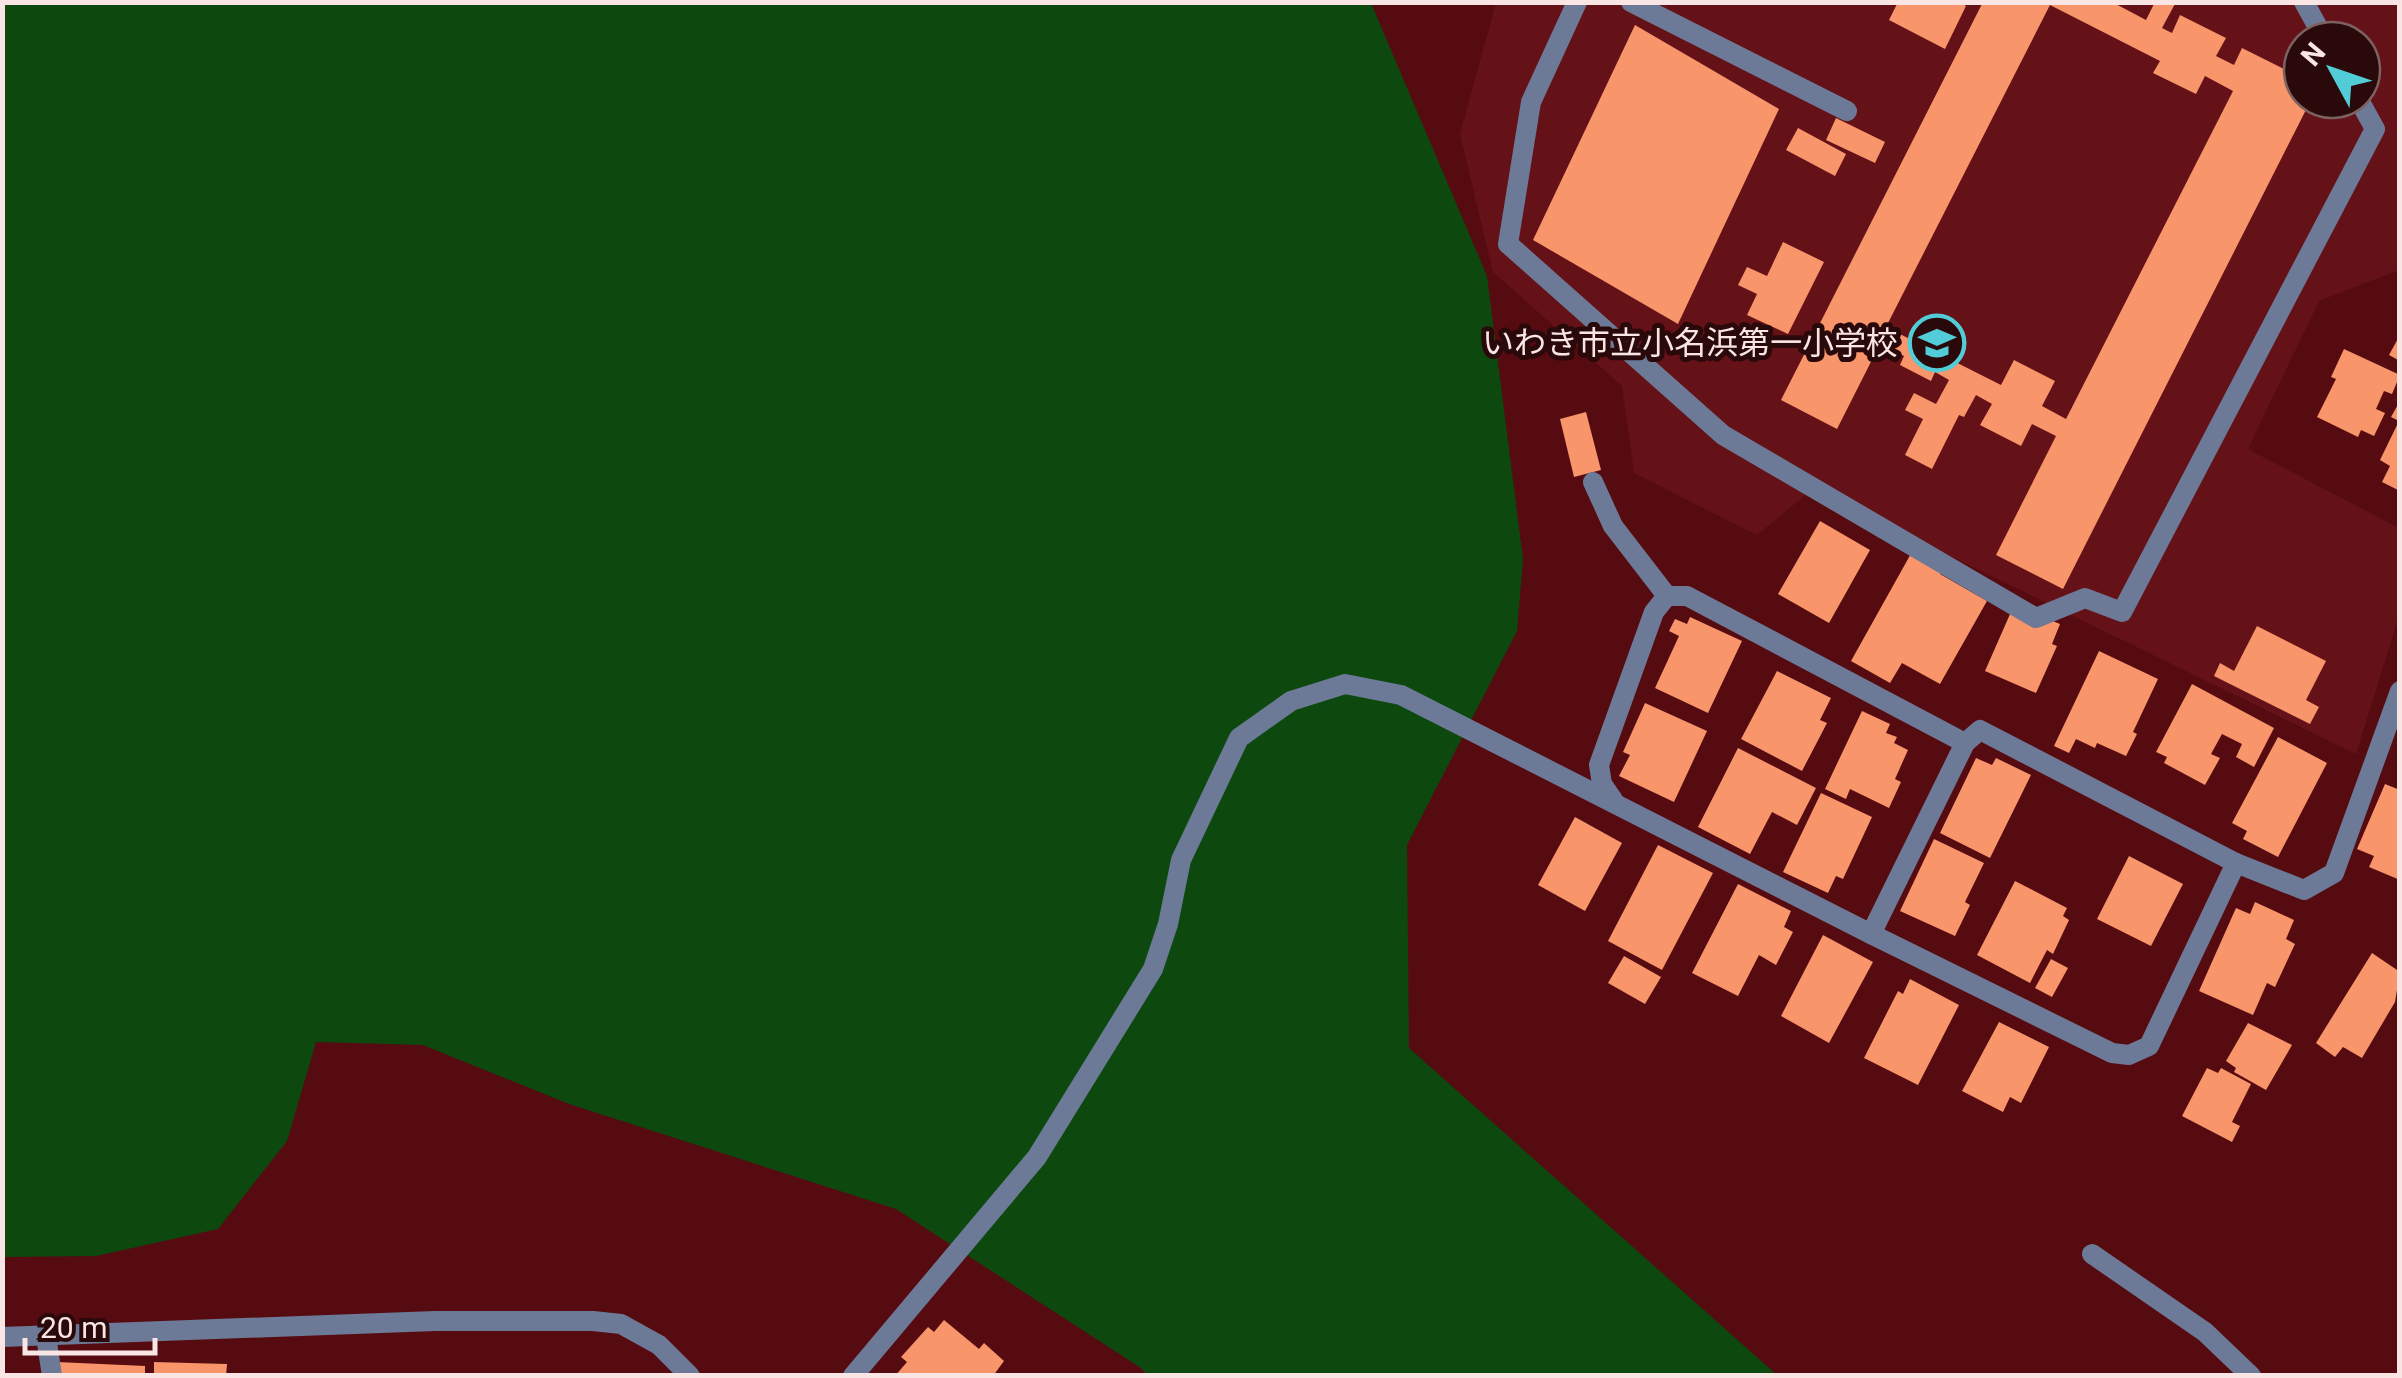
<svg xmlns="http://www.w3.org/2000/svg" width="2402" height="1378" font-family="Roboto,'Noto Sans JP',sans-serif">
<rect width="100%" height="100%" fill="#560b11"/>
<!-- built -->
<path fill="#641118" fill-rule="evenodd" d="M 1496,3 L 2399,3 L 2399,270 L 2319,301 L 2248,449 L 2399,528 L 2399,616 L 2356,754 L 1813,489 L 1757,535 L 1634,473 L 1622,386 L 1493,272 L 1460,134 ZM 2302,40 L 2362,40 L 2362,100 L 2302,100 Z"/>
<!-- green -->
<polygon fill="#0d480f" points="2,3 1371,3 1487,276 1523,559 1517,631 1407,845 1409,1048 1777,1375 1147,1375 1141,1368 896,1209 569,1104 423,1045 316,1042 287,1141 218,1229 96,1256 3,1257"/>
<!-- building -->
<g fill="#f8956b" fill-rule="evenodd">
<polygon points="1898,2 1959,2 1966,6 1945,49 1889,20"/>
<path d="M 1983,2 L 2112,2 L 2146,20 L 2155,2 L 2176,2 L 2162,28 L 2172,33 L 2180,15 L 2226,38 L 2216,56 L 2234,65 L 2242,48 L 2302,78 L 2302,100 L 2311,100 L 2063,589 L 1996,555 L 2056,436 L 2032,424 L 2021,446 L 1980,425 L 1992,404 L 1976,395 L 1964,417 L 1959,415 L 1932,469 L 1905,455 L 1923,419 L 1905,410 L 1914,393 L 1936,404 L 1949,380 L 1935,372 L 1931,381 L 1900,365 L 1904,356 L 1880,344 L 1837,429 L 1781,400 ZM 2050,5 L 2160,61 L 2153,73 L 2196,94 L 2205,76 L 2233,91 L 2066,419 L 2042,406 L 2055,381 L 2014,360 L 2001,385 L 1886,327 Z"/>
<polygon points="1635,25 1779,109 1678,324 1533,240"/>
<polygon points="1836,118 1885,142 1875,163 1826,140"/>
<polygon points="1798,128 1846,154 1835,176 1786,150"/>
<polygon points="1783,242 1824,262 1788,334 1747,315 1757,294 1738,285 1747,267 1767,276"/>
<polygon points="2400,335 2400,361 2389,355"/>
<polygon points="2344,349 2400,375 2392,394 2384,391 2376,409 2385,413 2374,436 2361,430 2358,437 2317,417 2336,379 2331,377"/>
<polygon points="2400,401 2400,491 2382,482 2390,466 2380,460 2399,421 2391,417"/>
<polygon points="1586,412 1601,470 1574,477 1560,419"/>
<polygon points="1820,521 1870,550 1829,623 1778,594"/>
<polygon points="1913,550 1944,567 1940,574 1987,601 1940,684 1902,663 1890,683 1851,661"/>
<polygon points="2014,605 2060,624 2052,644 2057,646 2036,693 1985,671"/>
<polygon points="1690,617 1742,641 1708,713 1655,688 1679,636 1669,631 1675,619 1687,624"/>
<polygon points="2257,626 2326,661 2306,700 2319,707 2310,724 2214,676 2220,663 2234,671"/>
<polygon points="2099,651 2158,679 2133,732 2137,734 2126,756 2097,743 2095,748 2076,739 2069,753 2054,746"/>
<polygon points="1777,671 1831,698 1820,720 1827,723 1802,771 1741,739"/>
<polygon points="2192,684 2274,728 2254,767 2236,757 2242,744 2222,734 2211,754 2220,758 2205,785 2164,763 2167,757 2156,752"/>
<polygon points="1645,703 1707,731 1674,802 1619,776 1630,755 1623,752"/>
<polygon points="1862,711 1890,724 1886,733 1897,737 1894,743 1908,750 1895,779 1901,782 1889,808 1850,789 1846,799 1825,789"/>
<polygon points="2278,737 2327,763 2278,857 2243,839 2247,831 2232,823"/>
<polygon points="1738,748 1816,788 1797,825 1772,812 1750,854 1698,827"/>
<polygon points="1976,758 1992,765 1996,758 2031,775 1990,858 1940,833"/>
<polygon points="2385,784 2400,790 2400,880 2369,867 2374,856 2357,849"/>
<polygon points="1821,793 1872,817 1843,879 1836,876 1828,893 1783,872"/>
<polygon points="1575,817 1622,843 1585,911 1538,885"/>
<polygon points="1934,839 1984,863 1965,902 1970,905 1955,936 1900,911"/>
<polygon points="1658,845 1713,873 1662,970 1608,941"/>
<polygon points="2129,856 2183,884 2151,946 2097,919"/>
<polygon points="2015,881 2067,908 2063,916 2069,920 2053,954 2047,950 2030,983 1977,955"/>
<polygon points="1738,884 1791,911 1784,927 1793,932 1776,965 1759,955 1738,996 1692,973"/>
<polygon points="2255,902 2294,920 2286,939 2295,944 2275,987 2267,983 2253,1015 2199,991 2236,908 2250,914"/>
<polygon points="1823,935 1873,962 1829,1043 1781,1016"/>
<polygon points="2372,953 2400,972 2395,1002 2362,1058 2343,1047 2335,1057 2316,1043"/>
<polygon points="1624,956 1661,977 1645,1004 1608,983"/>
<polygon points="2051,959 2068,968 2052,997 2035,988"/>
<polygon points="1910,979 1959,1005 1918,1085 1864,1058 1898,991 1903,994"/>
<polygon points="1999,1022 2049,1047 2021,1103 2010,1097 2003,1112 1962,1091"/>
<polygon points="2248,1023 2292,1045 2266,1090 2234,1072 2236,1068 2226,1061"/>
<polygon points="2207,1068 2218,1073 2221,1068 2251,1084 2232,1122 2240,1126 2232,1142 2182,1116"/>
<polygon points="944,1320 979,1349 984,1343 1004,1361 993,1376 895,1376 907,1362 901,1357 928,1327 934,1332"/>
<polygon points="57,1362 145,1366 145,1376 57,1376"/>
<polygon points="154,1362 227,1364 226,1376 154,1376"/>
</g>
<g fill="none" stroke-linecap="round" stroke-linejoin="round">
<!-- lane -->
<g stroke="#6c7a97" stroke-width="20">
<polyline points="1577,2 1531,102 1508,244 1723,435 2036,618 2085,598 2122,612 2375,129 2359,100"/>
<polyline points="1631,2 1847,111"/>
<polyline points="2304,2 2325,40"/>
</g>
<!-- street -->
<g stroke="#6c7a97" stroke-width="20">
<polyline points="1593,482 1613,526 1667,596"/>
<polyline points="1613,800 1602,784 1599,765 1654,612 1667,596 1687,596 1965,743"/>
<polyline points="1871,934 1965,743 1980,730 2236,863 2304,890 2334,873 2400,691"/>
<polyline points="2092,1254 2205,1332 2251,1376"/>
<polyline points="46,1336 52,1376"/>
<polyline points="2,1337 435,1321 593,1321 621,1324 659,1345 690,1376"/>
<polyline points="853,1376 1037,1157 1153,969 1168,924 1181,860 1239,738 1291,701 1345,684 1401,695 1871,934 2112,1053 2129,1055 2149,1046 2236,863"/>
</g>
</g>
<!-- icons -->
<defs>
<g id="school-ring" transform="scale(2.875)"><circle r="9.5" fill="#290909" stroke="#52ccd6" stroke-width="1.5"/><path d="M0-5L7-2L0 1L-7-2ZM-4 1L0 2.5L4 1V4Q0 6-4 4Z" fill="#52ccd6"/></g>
</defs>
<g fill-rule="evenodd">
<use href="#school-ring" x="1937" y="343"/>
</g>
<g text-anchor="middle" stroke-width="10" stroke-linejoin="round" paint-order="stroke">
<!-- poi labels -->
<g font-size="32" fill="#f9e6e4" stroke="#290909" text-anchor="end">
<text x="1898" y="354">いわき市立小名浜第一小学校</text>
</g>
</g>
<!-- border -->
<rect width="2402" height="1378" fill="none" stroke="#f9e6e4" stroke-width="10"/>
<!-- north arrow -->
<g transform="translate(2332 70) rotate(310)"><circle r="48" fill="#290909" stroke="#7c6161" stroke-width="2.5"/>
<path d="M0-8L18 38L0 25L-18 38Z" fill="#52ccd6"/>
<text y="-15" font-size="28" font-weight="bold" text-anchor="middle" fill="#f9e6e4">N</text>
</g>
<!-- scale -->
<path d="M25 1338v15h130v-15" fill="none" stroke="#f9e6e4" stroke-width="5"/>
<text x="40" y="1338" font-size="30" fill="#f9e6e4" stroke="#290909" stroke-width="8" paint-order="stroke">20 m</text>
</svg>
